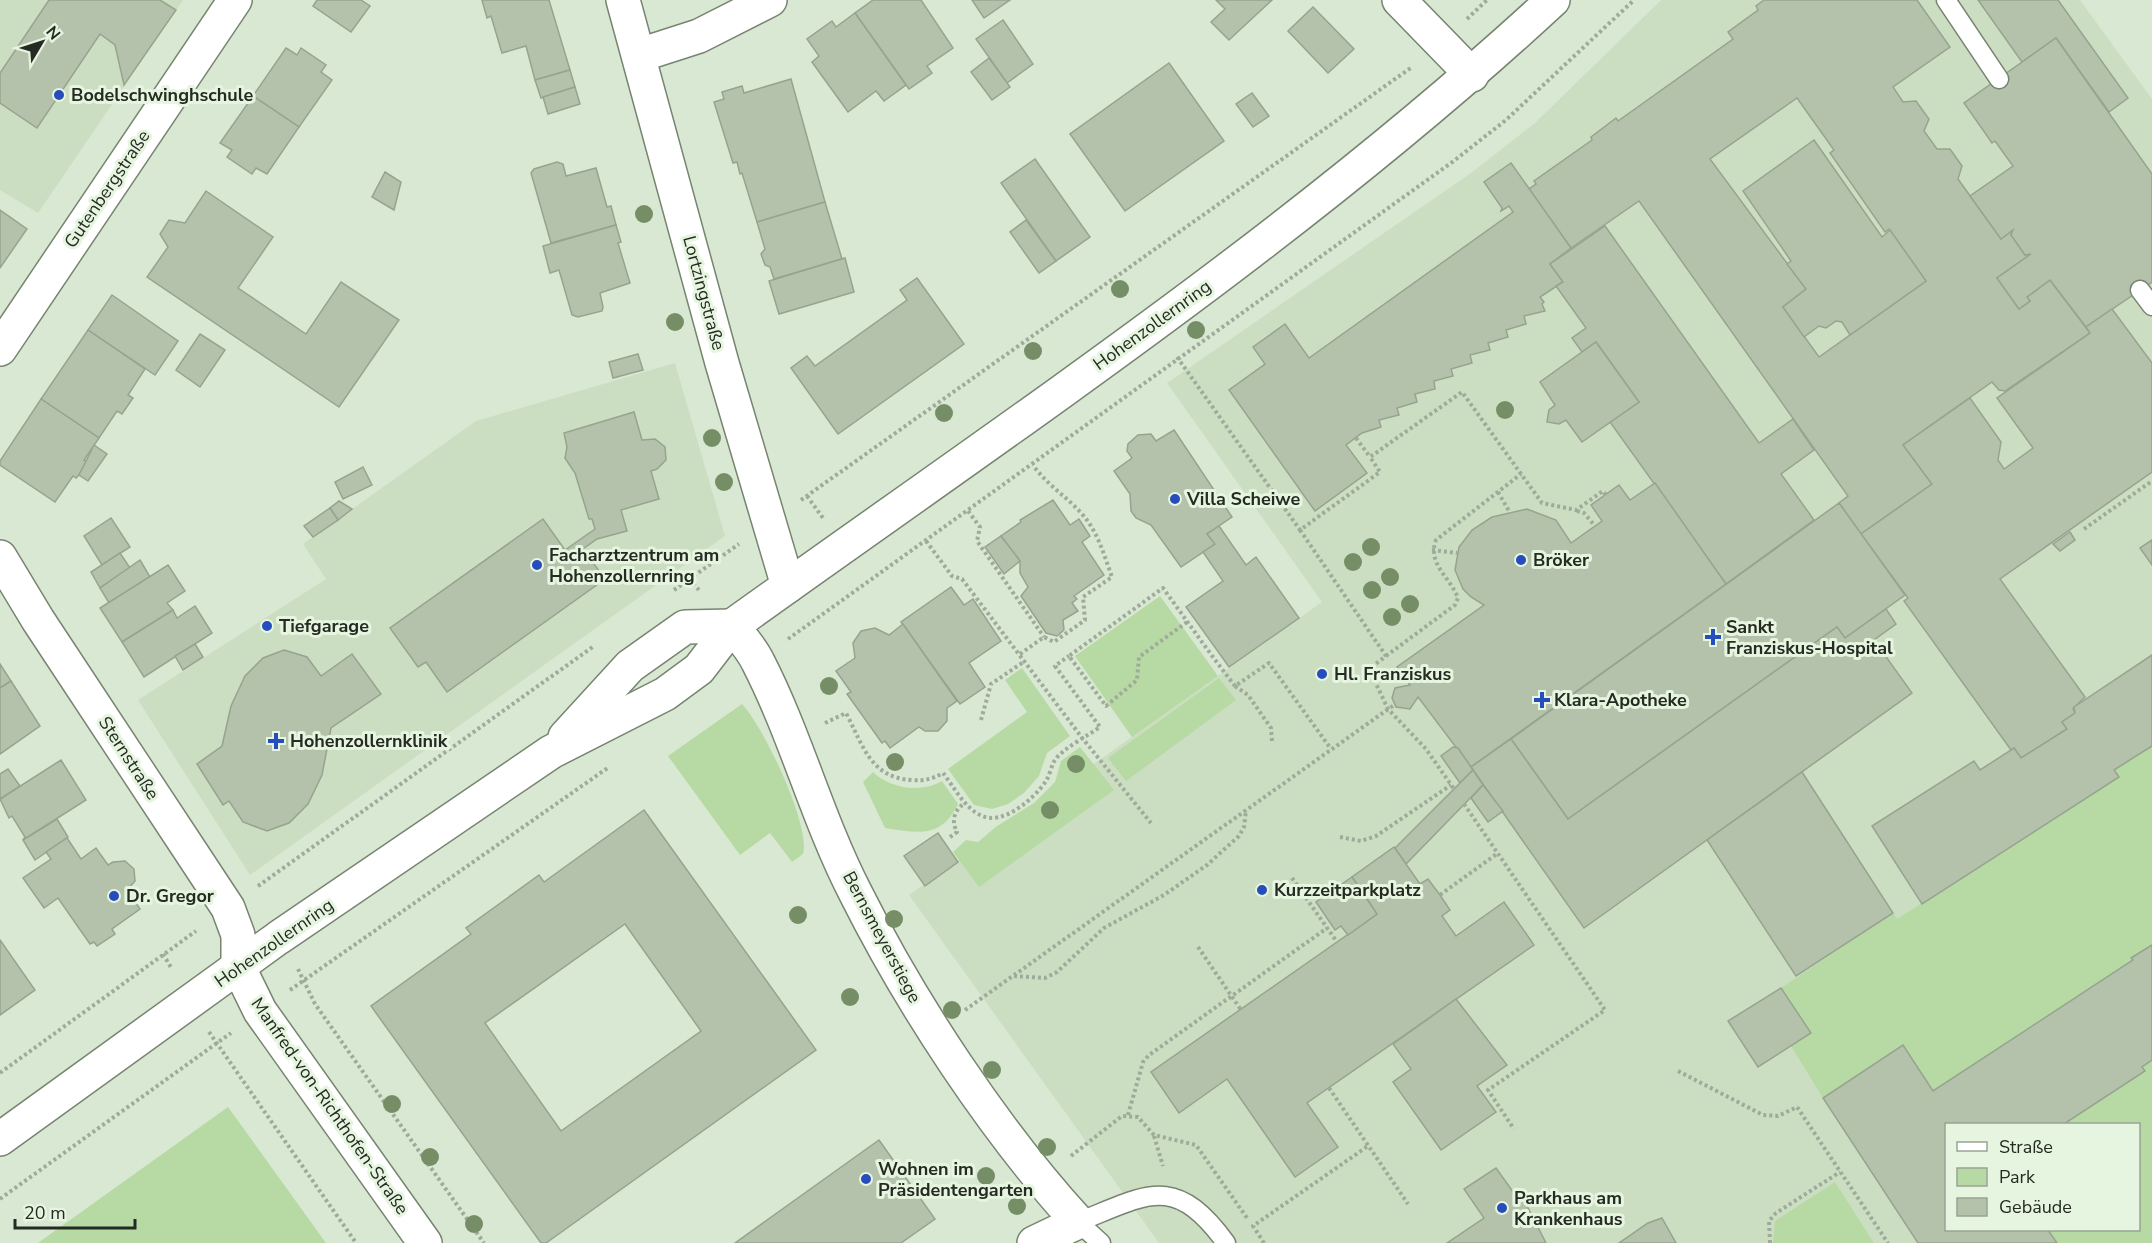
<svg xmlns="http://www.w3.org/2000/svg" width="2152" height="1243" font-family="'Nunito Sans',sans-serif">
<rect width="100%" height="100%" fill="#d9e8d2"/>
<!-- built -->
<g fill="#ccdec2" fill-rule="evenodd">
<polygon points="0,0 183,0 38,213 0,190"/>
<path d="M 1661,0 L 2080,0 L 2152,99 L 2152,1243 L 1159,1243 L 909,895 L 1322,602 L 1167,383 L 1471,173 L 1535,123 ZM 1946,1124 L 2138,1124 L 2138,1230 L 1946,1230 Z"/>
<polygon points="675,363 725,536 250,875 138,700 326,579 303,544 476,421"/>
</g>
<!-- green -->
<g fill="#b7daa4">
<polygon points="1160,596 1218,676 1132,737 1075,656"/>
<polygon points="1022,668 1070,736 1047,753 1039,776 1024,793 1008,804 992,809 974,805 948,769 1027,712 1005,680"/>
<polygon points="1219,678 1236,700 1126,781 1108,758"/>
<path d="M 742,704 C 763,726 811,825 803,854 L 792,862 L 770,833 L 740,855 L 668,756 Z"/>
<polygon points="2152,746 2152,945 2132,958 2133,960 1933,1091 1903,1046 1823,1098 1791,1046 1811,1033 1781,988 1893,913 1897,919 2118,778 2114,770"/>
<polygon points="1080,747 1114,790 979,887 953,852 966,840 978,842 997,826 1034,803 1055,782 1061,761"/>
<path d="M 873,772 C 890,789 922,793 942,781 L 958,804 C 941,839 918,833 885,828 L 863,782 Z"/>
<polygon points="2152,1060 2152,1243 2057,1243 2048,1230 2138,1230 2138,1124 2064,1124 2145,1072 2142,1067"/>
<polygon points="228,1107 326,1243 38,1243"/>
<polygon points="1835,1182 1874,1243 1773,1243 1775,1221"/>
</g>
<!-- building -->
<g fill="#b4c2ac" stroke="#96a48f" stroke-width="1.5" fill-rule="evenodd">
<polygon points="49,0 160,0 176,10 124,85 115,45 100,34 37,128 0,103 0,73"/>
<polygon points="317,0 361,0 370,6 351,32 313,6"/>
<polygon points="482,0 549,0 570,70 535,80 526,46 502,53 491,16 487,18"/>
<polygon points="873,0 921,0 953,48 927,66 932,73 909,89 855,13"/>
<polygon points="972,0 1010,0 984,18"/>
<polygon points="1216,0 1272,0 1229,40 1211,22 1225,9"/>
<path d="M 1764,0 L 1917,0 L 1950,47 L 1893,87 L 1903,102 L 1916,101 L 1929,119 L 1924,131 L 1937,149 L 1950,149 L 1962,166 L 1958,179 L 2001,239 L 2013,230 L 2011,235 L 2025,255 L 2031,254 L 1997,278 L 2019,309 L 2030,301 L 2027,297 L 2050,280 L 2090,333 L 2005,391 L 1999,390 L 1992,382 L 1903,445 L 1932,484 L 1861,534 L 1839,503 L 1848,496 L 1639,201 L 1571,248 L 1529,189 L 1536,184 L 1534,181 L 1592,140 L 1591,137 L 1616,118 L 1618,121 L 1733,39 L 1728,32 L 1758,10 L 1756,6 ZM 1797,98 L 1834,150 L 1830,153 L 1885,232 L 1889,229 L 1926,281 L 1819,357 L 1783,307 L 1806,289 L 1710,159 Z"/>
<polygon points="1978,0 2058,0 2128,98 2109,112 2056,38 2022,62"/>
<polygon points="1313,7 1354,49 1328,73 1288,31"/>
<polygon points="855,13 906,85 884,101 876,91 848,112 812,62 819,56 807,39 832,21 836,27"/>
<polygon points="1003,20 1033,64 1007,83 976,39"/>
<polygon points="2056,38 2152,174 2152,282 2086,327 2050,280 2027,297 2030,301 2019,309 1997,278 2031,254 2025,255 2011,235 2013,230 2001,239 1970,196 2013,166 1995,141 1992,143 1964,103"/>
<polygon points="286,48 297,55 301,48 326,65 321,72 332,80 299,127 253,96"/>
<polygon points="989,58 1010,87 992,100 971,72"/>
<polygon points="1169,63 1224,141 1125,211 1070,134"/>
<polygon points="570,70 575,87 541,98 535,80"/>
<polygon points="791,79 825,202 757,222 742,173 740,174 737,162 733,163 714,102 724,99 722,92 742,86 744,93"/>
<polygon points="575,87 580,104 548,114 543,97"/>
<polygon points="1252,93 1269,116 1253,127 1236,104"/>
<polygon points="253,96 299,127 267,174 256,168 252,174 227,157 232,150 220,143"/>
<polygon points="1814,140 1882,237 1890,230 1926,281 1850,335 1842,322 1836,321 1826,328 1819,326 1804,337 1783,307 1806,289 1787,264 1791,261 1743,191"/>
<polygon points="1035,159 1090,237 1056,261 1001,183"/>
<polygon points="557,162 563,164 566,176 596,168 607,207 611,206 616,225 551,243 531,173 534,169"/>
<polygon points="1511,163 1571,248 1550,264 1563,282 1540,297 1544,302 1542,304 1545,311 1524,316 1526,324 1506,330 1508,337 1488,343 1490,350 1470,355 1472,363 1451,369 1453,376 1434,381 1435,389 1415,394 1417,402 1397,408 1399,415 1379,420 1381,427 1362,433 1346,445 1367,473 1315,511 1229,390 1265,364 1253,347 1285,324 1309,358 1513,212 1509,206 1501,211 1502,208 1484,182"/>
<polygon points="385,172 401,182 394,210 372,197"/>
<polygon points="206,191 273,237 238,288 306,334 341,282 399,320 339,407 147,277 168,247 160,234 169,220 185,223"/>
<polygon points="825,202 842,259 774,279 770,267 765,265 761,254 765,249 757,222"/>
<polygon points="0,210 27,229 0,268"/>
<polygon points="1026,220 1056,261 1039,273 1010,232"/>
<polygon points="616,225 621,242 618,243 630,283 600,293 603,307 602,311 578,317 572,315 559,270 550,273 543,246"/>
<polygon points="1605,226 1759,443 1793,419 1814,450 1781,474 1814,520 1726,584 1610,422 1639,402 1596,342 1582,352 1572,338 1586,328 1556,286 1563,282 1550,264"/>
<polygon points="845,258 854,292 779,314 769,281"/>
<polygon points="917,278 964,344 838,434 791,368 807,356 815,366 907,300 900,290"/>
<polygon points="112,295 178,341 155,375 88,330"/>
<polygon points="2112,309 2152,363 2152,472 2000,579 2085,697 2073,709 2075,713 2062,722 2067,729 2021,758 2014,748 2011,750 1904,601 1908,598 1861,534 1932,484 1903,445 1970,398 2001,442 1998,460 2004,469 2033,448 1997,398 2090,333 2086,327"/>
<polygon points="88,330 145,369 128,395 133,398 122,414 117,411 99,438 41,399"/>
<polygon points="200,334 225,350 200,387 176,370"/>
<polygon points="1596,342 1639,402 1582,442 1566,420 1559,424 1547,422 1549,410 1555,405 1540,382"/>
<polygon points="638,354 643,370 613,378 609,362"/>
<polygon points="41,399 99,438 84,460 88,462 79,475 76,478 73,476 55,502 0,465 0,461"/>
<polygon points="634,412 642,440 655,439 665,447 666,460 657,469 651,471 659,499 621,510 627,531 597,539 583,549 605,579 447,692 426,662 418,667 390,628 543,519 565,550 595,529 592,519 589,519 575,473 565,458 567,447 564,433"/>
<polygon points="1174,430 1232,517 1207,534 1215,544 1181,567 1151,525 1136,518 1131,511 1130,494 1114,471 1132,458 1127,451 1128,444 1138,435 1151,434 1156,441"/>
<polygon points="94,445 107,454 88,481 79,475"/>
<polygon points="363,467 372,485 343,499 335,482"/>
<polygon points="1655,483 1726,584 1471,767 1418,697 1410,709 1396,707 1392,698 1395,688 1410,685 1397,667 1484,605 1471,597 1463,589 1455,570 1459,547 1472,530 1492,517 1527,509 1556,520 1571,543 1602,521 1591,505 1619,485 1630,500"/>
<polygon points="1053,500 1070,525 1079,519 1090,536 1082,542 1104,575 1074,596 1077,599 1072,603 1078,611 1063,620 1064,630 1057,636 1046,633 1021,596 1028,587 1020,573 1020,561 1001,536 1021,522 1020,520"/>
<polygon points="339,501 352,509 338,520 330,508"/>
<polygon points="1839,503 1905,595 1845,638 1837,627 1568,819 1511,739"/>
<polygon points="330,508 338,520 313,537 304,526"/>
<polygon points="111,518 130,547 102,565 84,536"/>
<polygon points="1219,526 1246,565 1256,557 1299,618 1229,667 1186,607 1223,581 1203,552 1215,544 1207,534"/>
<polygon points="2070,532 2075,540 2060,551 2053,544"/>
<polygon points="1001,536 1020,561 1004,574 985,547"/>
<polygon points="2152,540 2152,565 2140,548"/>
<polygon points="120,553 130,568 100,588 91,572"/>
<polygon points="140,560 150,577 109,603 100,588"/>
<polygon points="168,565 185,591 167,603 173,610 122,642 100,608"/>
<polygon points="951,587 964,605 973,599 1001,641 969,663 985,687 960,704 901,622"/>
<polygon points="195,606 212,633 144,677 122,642 173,610 177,618"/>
<polygon points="1886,609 1896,624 1874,640 1912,693 1584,928 1471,767 1511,739 1568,819 1837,627 1845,638"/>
<polygon points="903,624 957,701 947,708 947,721 938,731 925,731 919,727 890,748 885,741 882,743 847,694 851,692 836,671 855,658 853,643 861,631 875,628 889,635"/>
<polygon points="195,644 203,657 183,670 175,656"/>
<polygon points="284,650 307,657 321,676 352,654 381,694 331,728 322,775 308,804 289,823 267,831 243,822 229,801 223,805 197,764 222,746 231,706 245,676 263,658"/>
<polygon points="2152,655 2152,746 2114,770 2119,777 1922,904 1872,826 1974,761 1980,770 2014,748 2021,758 2067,729 2062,722 2075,713 2074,707"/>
<polygon points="0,664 11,681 0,688"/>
<polygon points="11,681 40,726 0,754 0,688"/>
<polygon points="1453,747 1458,748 1473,770 1460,783 1441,756"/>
<polygon points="61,760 86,800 23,840 25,837 12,816 9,818 0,799"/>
<polygon points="8,769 20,786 0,799 0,774"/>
<polygon points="1473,770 1483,785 1406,864 1395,848"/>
<polygon points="1802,772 1893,913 1796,976 1707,840"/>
<polygon points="1483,785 1503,811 1488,822 1471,798"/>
<path d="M 644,810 L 816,1050 L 546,1243 L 541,1243 L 371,1006 L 471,934 L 466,928 L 539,875 L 544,882 ZM 625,924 L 701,1031 L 561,1131 L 485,1023 Z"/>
<polygon points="57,819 68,837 35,860 23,840"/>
<polygon points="938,833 958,862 925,886 904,856"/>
<polygon points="67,838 81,859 96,848 108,865 113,862 125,861 134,869 135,881 127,890 140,909 112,929 115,934 97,946 94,942 90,944 58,898 44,908 23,878 51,859 46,852"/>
<polygon points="1394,847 1420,884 1428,879 1440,895 1450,910 1442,916 1456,936 1504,902 1534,945 1307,1103 1338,1147 1295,1177 1227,1079 1179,1113 1151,1072 1377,914 1352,877"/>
<polygon points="1352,877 1377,914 1348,935 1341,926 1335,930 1316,902"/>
<polygon points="0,940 35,990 0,1015"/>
<polygon points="2152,945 2152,1060 2142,1067 2145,1071 2064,1124 1946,1124 1946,1230 2048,1230 2057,1243 1918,1243 1823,1098 1903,1045 1933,1091 2133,960 2131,958"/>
<polygon points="1781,988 1811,1033 1758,1067 1728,1021"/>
<polygon points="1456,999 1507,1065 1477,1086 1496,1112 1441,1150 1393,1082 1411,1069 1393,1044"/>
<polygon points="879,1140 935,1219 901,1243 735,1243"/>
<polygon points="1496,1168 1516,1196 1522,1196 1546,1243 1447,1243 1484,1218 1464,1189"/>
<polygon points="1662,1218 1676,1243 1619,1243 1648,1223"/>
</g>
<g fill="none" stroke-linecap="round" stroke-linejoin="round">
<!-- service casing -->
<g stroke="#778470" stroke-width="21">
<g id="service">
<polyline points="1946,0 1999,79"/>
<polyline points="2140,290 2152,306"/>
<path d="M 1101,1243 L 1078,1222 C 1147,1195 1174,1172 1226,1243"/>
</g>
</g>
<!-- minor casing -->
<g stroke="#778470" stroke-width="36">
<g id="minor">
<polyline points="623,0 722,363 788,586"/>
<polyline points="1399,0 1472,75"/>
<polyline points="640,55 699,36 770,0"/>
<polyline points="0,349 235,0"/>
<polyline points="0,557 38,620 228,908 238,935 238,966 260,1011 425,1243"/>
<path d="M 732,626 C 741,637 752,649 758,662 C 796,736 817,818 855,892 C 911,1004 994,1130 1078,1222 L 1034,1243"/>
</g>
</g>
<!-- secondary casing -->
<g stroke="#778470" stroke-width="36">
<g id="secondary">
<polyline points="565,737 630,666 685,627 732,626"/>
<path d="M 0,1139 L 278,938 L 551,752 L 665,694 L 699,669 L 732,626 C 1012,425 1300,234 1553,0"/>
</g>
</g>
<!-- path -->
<g stroke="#9fab9a" stroke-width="4" stroke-dasharray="3 3" stroke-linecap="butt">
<polyline points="1467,19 1487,0"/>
<polyline points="1177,357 1300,530 1380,472 1370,457 1462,392 1542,503 1576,510 1603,491 1606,495"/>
<polyline points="1356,438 1370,457"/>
<polyline points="1498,492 1509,511"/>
<polyline points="807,496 823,518"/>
<polyline points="801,500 1412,67"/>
<polyline points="968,511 980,527 977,541 1044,637"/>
<polyline points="1577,511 1584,513 1595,526"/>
<polyline points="2084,529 2152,481"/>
<polyline points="1300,530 1386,656 1369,669 1388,709 1426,749 1454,789"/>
<polyline points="926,541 952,576 962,579 1083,739 1151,823"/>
<polyline points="1432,550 1457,553"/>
<polyline points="689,579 699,590"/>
<polyline points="674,590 739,544"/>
<path d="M 1187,622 L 1139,657 L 1137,680 L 1106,706 L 1069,656 L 1163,588 C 1187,621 1210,654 1235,686"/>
<polyline points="788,639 1455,160 1506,120 1634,0"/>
<path d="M 1020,654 L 1044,637 L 1054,642 L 1085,620 L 1083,597 L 1112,577 C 1104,555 1098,532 1082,514 C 1066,496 1046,484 1033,465"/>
<path d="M 1386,656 L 1455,605 L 1458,598 C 1450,577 1427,564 1436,540 L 1521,474"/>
<polyline points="981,720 991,684 1025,661"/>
<path d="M 825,723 L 846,713 C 863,745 870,778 912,780 C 925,781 932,779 943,773 C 954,787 964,807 980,815 C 1002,827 1034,799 1046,781 C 1050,775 1051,766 1055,760 C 1062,749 1089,735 1100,727 L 1055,666 L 1069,656"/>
<polyline points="1272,741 1271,728 1248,695 1235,686 1269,663 1331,749"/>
<polyline points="1464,804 1605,1010 1488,1090 1514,1129"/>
<path d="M 950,837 L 957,832 C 951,821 954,810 965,803"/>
<polyline points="1340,837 1361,841 1376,836 1451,785"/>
<polyline points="1292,878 1337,942"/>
<polyline points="258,886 594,646"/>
<polyline points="1440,895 1498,853"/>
<polyline points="1198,947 1241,1010"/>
<polyline points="163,954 172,969"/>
<polyline points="298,969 315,1004 484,1243"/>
<polyline points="1014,976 1045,978 1057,972 1104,928 1164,895 1207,865 1239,836 1244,827 1246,811"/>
<polyline points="290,990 609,767"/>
<polyline points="965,1010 1394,705"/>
<polyline points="209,1032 356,1243"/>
<polyline points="1678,1071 1763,1115 1778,1116 1797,1107 1888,1243"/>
<polyline points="0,1073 196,931"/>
<polyline points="1329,1088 1408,1204"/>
<polyline points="1128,1115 1143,1062 1149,1055 1327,928"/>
<polyline points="1154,1136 1163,1166"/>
<polyline points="1071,1156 1122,1116 1138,1117 1154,1135 1196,1145 1247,1218"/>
<polyline points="0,1199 231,1033"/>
<polyline points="1264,1243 1253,1226 1368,1146"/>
<polyline points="1770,1243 1769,1221 1776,1213 1840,1172"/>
</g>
<!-- service -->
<use href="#service" stroke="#fff" stroke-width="18"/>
<!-- minor -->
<use href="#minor" stroke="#fff" stroke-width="33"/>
<!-- secondary -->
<use href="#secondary" stroke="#fff" stroke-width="33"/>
</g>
<!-- trees -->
<g fill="#768e66">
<circle cx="644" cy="214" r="9"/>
<circle cx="1120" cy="289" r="9"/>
<circle cx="675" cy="322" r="9"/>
<circle cx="1196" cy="330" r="9"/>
<circle cx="1033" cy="351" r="9"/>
<circle cx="1505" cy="410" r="9"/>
<circle cx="944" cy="413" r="9"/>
<circle cx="712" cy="438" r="9"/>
<circle cx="724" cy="482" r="9"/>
<circle cx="1371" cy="547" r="9"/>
<circle cx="1353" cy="562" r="9"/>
<circle cx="1390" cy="577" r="9"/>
<circle cx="1372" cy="590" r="9"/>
<circle cx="1410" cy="604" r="9"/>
<circle cx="1392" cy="617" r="9"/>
<circle cx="829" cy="686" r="9"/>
<circle cx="895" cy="762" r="9"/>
<circle cx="1076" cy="764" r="9"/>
<circle cx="1050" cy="810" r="9"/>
<circle cx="798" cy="915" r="9"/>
<circle cx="894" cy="919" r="9"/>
<circle cx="850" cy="997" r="9"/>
<circle cx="952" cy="1010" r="9"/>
<circle cx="992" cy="1070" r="9"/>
<circle cx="392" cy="1104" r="9"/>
<circle cx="1047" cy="1147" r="9"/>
<circle cx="430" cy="1157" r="9"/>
<circle cx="986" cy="1176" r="9"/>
<circle cx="1017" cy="1206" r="9"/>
<circle cx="474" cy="1224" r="9"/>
</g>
<!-- markers -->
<g fill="#274cbb" stroke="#e6f5df" stroke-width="2">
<circle cx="59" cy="95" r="6"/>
<circle cx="1175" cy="499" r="6"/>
<circle cx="1521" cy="560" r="6"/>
<circle cx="537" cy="565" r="6"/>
<circle cx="267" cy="626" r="6"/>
<path d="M1710 628h6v6h6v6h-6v6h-6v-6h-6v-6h6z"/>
<circle cx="1322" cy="674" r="6"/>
<path d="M1539 691h6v6h6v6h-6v6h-6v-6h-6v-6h6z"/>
<path d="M273 732h6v6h6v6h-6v6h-6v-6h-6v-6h6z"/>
<circle cx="1262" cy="890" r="6"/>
<circle cx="114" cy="896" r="6"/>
<circle cx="866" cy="1179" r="6"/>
<circle cx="1502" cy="1208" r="6"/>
</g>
<g text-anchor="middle" stroke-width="6" stroke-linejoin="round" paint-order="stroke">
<!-- poi labels -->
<g font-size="18" font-weight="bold" fill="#252a22" stroke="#e6f5df" text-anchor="start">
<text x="71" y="101">Bodelschwinghschule</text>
<text x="1187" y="505">Villa Scheiwe</text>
<text x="549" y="561">Facharztzentrum am<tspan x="549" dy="21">Hohenzollernring</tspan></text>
<text x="1533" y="566">Bröker</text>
<text x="279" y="632">Tiefgarage</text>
<text x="1726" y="633">Sankt<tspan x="1726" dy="21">Franziskus-Hospital</tspan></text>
<text x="1334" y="680">Hl. Franziskus</text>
<text x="1554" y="706">Klara-Apotheke</text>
<text x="290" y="747">Hohenzollernklinik</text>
<text x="1274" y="896">Kurzzeitparkplatz</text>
<text x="126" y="902">Dr. Gregor</text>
<text x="878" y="1175">Wohnen im<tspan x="878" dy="21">Präsidentengarten</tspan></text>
<text x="1514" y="1204">Parkhaus am<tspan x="1514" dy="21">Krankenhaus</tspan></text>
</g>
<!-- street labels -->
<g font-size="18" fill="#252a22" stroke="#e6f5df">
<text transform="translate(107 189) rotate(-56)" y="6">Gutenbergstraße</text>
<text transform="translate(704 293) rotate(75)" y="6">Lortzingstraße</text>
<text transform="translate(1152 325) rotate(-36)" y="6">Hohenzollernring</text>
<text transform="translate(129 758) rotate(57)" y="6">Sternstraße</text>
<text transform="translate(882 937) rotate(62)" y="6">Bernsmeyerstiege</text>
<text transform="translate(274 943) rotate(-35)" y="6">Hohenzollernring</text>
<text transform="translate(330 1106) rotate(55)" y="6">Manfred-von-Richthofen-Straße</text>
</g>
</g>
<!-- legend -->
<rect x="1945" y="1123" width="195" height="108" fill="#e6f5df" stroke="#99a493" stroke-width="1.5"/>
<rect x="1957" y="1142" width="30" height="9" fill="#ffffff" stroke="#99a493" stroke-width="1.5"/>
<text x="1999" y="1153" font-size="18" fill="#252a22">Straße</text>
<rect x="1957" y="1168" width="30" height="18" fill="#b7daa4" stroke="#99a493" stroke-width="1.5"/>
<text x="1999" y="1183" font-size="18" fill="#252a22">Park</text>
<rect x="1957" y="1198" width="30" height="18" fill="#b4c2ac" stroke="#99a493" stroke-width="1.5"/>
<text x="1999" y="1213" font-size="18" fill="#252a22">Gebäude</text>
<!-- north arrow -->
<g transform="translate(42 42) rotate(51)" stroke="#e6f5df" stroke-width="4.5" paint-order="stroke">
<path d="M0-4.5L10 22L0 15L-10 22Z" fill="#252a22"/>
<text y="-9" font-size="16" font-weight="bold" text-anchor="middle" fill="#252a22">N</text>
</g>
<!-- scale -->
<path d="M15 1219v9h120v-9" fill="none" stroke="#252a22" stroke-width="3"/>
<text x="24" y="1219" font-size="18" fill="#252a22" stroke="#e6f5df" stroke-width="4.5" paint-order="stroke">20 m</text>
</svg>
